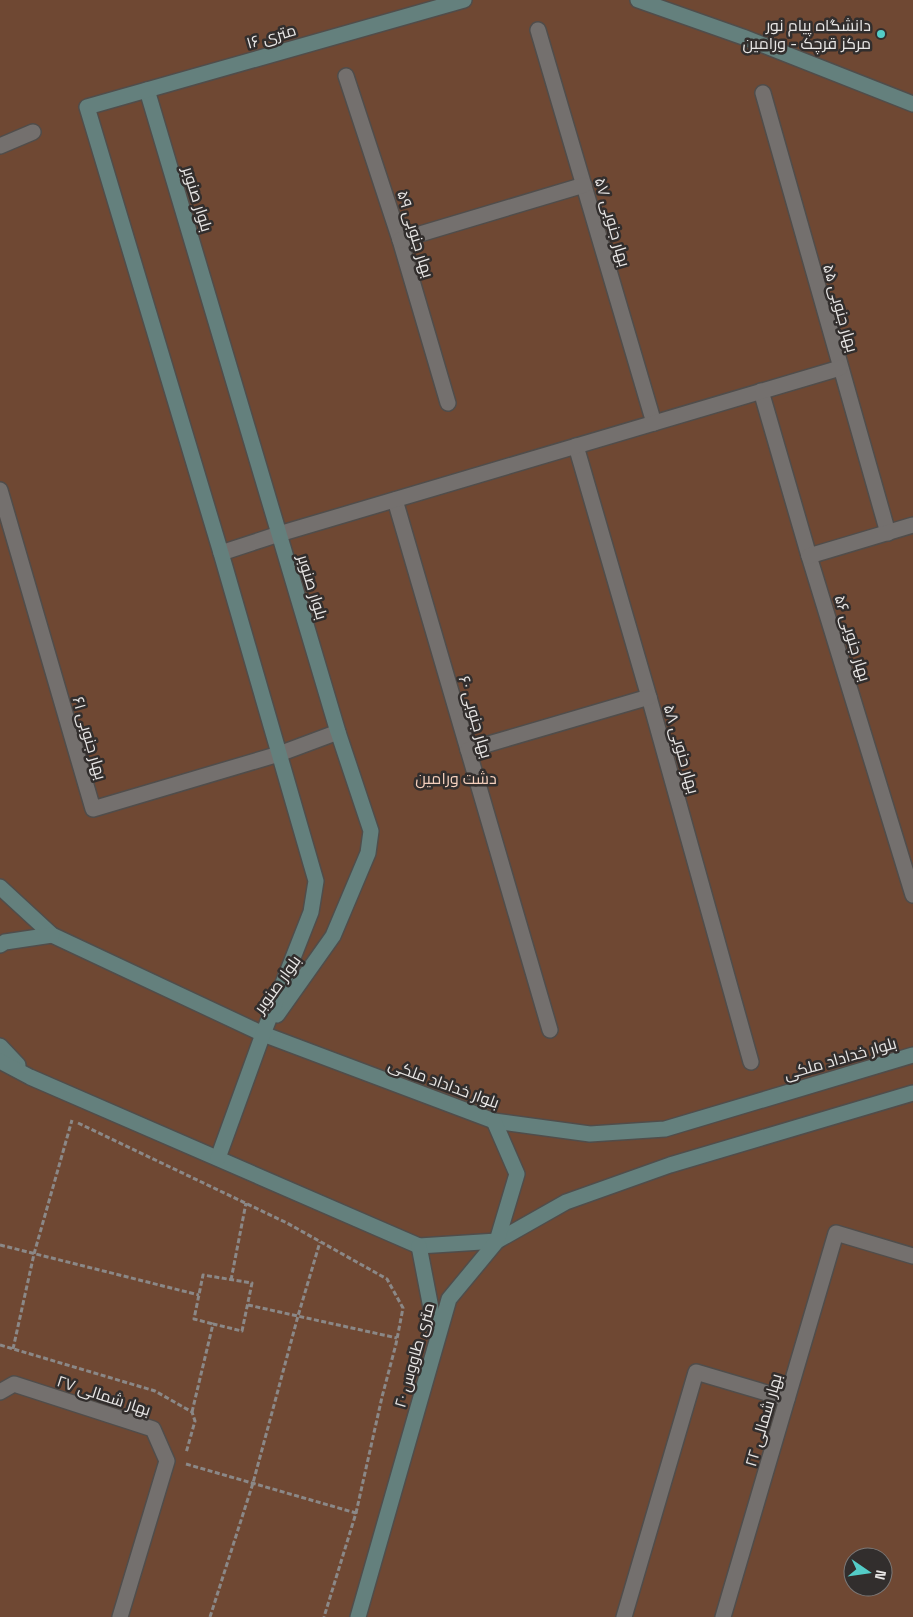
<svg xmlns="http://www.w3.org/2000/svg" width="913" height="1617" font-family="'Space Grotesk',Cairo,sans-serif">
<rect width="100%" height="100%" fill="#322e2d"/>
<!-- green -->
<path fill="#6f4833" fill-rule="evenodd" d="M 0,0 L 913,0 L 913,1617 L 0,1617 ZM 853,1557 L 883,1557 L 883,1587 L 853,1587 Z"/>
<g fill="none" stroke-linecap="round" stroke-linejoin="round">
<!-- street casing -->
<g stroke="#504d4b" stroke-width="18">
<g id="street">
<polyline points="538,30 654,423"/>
<polyline points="346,76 400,240 448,403"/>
<polyline points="763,93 888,533"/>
<polyline points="0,146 33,132"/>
<polyline points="400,240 584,185"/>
<polyline points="761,391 809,556 913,895"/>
<polyline points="576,446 649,697 751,1062"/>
<polyline points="0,490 93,809 279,754 338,732"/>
<polyline points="395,500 550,1030"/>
<polyline points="221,553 279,534 840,368"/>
<polyline points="809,556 913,525"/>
<polyline points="468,750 649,697"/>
<polyline points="0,1392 14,1384 153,1429 167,1461 120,1617"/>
<polyline points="624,1617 696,1372 787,1399"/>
<polyline points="723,1617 836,1233 913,1256"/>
</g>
</g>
<!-- secondary casing -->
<g stroke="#504d4b" stroke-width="18">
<g id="secondary">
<polyline points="638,0 743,37 913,104"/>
<polyline points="147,90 338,732 371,831 368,853 333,936 277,1015"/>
<polyline points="0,887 52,935 263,1034 494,1121 590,1134 665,1129 913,1055"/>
<polyline points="0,945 5,942 52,935"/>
<polyline points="0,1046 18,1065"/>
<polyline points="0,1061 30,1077 419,1246 497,1241 566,1202 670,1165 913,1093"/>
<polyline points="218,1158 263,1034 311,912 316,881 221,553 87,107 464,0"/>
<polyline points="419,1246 436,1334"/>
<polyline points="358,1617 449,1299 497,1241 517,1174 494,1121"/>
</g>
</g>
<!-- path -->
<g stroke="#8b8887" stroke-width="3" stroke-dasharray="5 2.5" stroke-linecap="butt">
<polyline points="78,1123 287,1223 387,1279 403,1308 396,1344 382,1397 356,1513"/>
<polyline points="0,1245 199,1295"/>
<polyline points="231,1280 246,1203"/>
<polyline points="248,1305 397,1338"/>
<polyline points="0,1345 155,1391 192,1412 195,1421 186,1453"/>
<polyline points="13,1349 34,1254 72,1120"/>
<polyline points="192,1412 213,1324 242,1331 252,1283 203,1275 194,1319 213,1324"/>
<polyline points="186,1464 356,1513 324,1617"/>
<polyline points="210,1617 253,1483 298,1316 320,1242"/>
</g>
<!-- street -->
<use href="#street" stroke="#74706e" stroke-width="15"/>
<!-- secondary -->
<use href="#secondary" stroke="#64807d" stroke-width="15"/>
</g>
<!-- markers -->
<circle fill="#54cdc8" stroke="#322e2d" stroke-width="2" cx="881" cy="34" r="5"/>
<g text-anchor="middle" stroke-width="5" stroke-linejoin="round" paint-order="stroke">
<!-- poi labels -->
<g font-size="16" fill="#e9e7e6" stroke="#322e2d" text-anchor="end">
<text x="871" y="31">دانشگاه پیام نور<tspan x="871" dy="18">مرکز قرچک - ورامین</tspan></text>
</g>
<!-- street labels -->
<g font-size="16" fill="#e9e7e6" stroke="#322e2d">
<text transform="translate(271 36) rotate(-16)" y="6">۱۶ متری</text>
<text transform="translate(198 199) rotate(73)" y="6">بلوار صنوبر</text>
<text transform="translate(613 222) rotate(74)" y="6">بهار جنوبی ۵۷</text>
<text transform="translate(416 234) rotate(73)" y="6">بهار جنوبی ۵۹</text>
<text transform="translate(841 308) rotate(74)" y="6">بهار جنوبی ۵۵</text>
<text transform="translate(313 587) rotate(73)" y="6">بلوار صنوبر</text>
<text transform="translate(853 638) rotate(73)" y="6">بهار جنوبی ۵۶</text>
<text transform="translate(476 717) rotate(74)" y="6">بهار جنوبی ۶۰</text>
<text transform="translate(90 738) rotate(74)" y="6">بهار جنوبی ۶۱</text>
<text transform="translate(682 749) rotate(74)" y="6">بهار حنوبی ۵۸</text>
<text transform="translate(277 984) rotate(-54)" y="6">بلوار صنوبر</text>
<text transform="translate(840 1058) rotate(-16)" y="6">بلوار خداداد ملکی</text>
<text transform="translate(444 1083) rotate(20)" y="6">بلوار خداداد ملکی</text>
<text transform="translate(414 1355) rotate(-74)" y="6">۲۰ متری طاووس</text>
<text transform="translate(104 1395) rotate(18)" y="6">بهار شمالی ۲۷</text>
<text transform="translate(763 1420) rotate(-74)" y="6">بهار شمالی ۲۲</text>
</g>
<!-- park labels -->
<g font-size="16" fill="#f5d0bd" stroke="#322e2d">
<text x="456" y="784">دشت ورامین</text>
</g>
</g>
<!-- north arrow -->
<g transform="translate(868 1572) rotate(103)"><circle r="24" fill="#322e2d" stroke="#7b7877"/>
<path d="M0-4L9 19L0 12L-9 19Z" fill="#54cdc8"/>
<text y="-8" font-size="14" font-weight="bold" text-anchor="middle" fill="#e9e7e6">N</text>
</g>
</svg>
